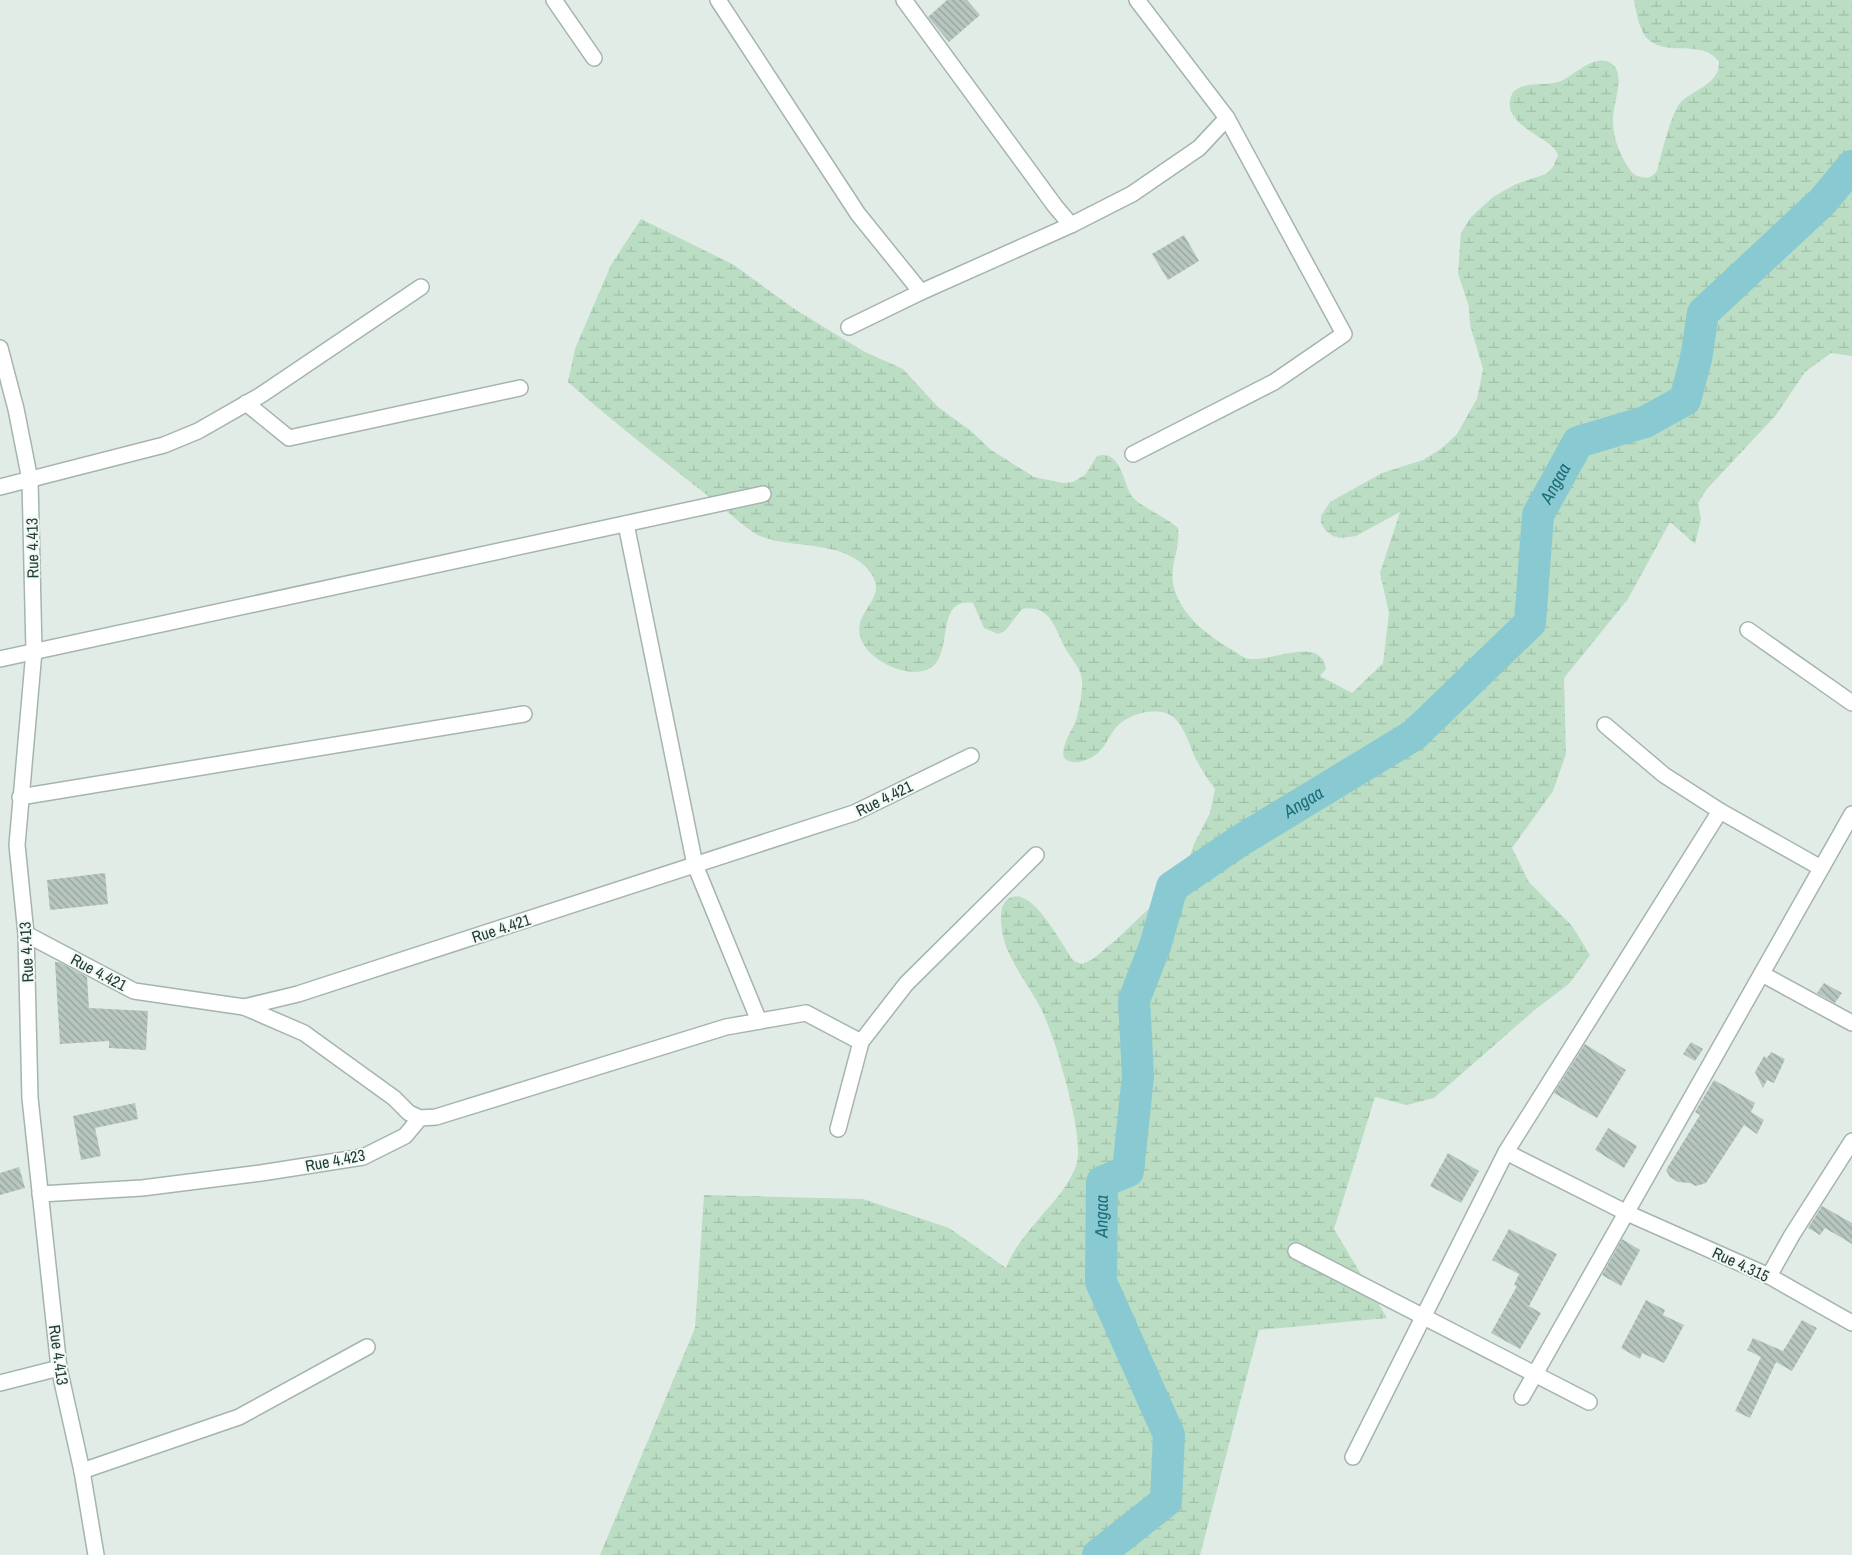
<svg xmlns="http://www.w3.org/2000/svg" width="1852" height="1555" font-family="'Archivo Narrow',sans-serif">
<defs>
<pattern id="wetland-marsh" width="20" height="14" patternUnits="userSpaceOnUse" patternTransform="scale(1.25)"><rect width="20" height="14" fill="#baddc3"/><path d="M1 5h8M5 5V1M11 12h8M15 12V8" fill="none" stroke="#a0bfa8"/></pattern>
<pattern id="building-back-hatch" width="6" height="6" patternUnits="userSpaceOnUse" patternTransform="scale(1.25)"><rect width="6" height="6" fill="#b7c7c0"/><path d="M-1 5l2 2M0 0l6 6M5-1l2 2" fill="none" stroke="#94a39d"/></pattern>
</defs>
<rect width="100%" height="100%" fill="#e2ece7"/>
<!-- wetland -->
<path fill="url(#wetland-marsh)" d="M 1634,0 L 1852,0 L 1852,356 L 1831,353 L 1805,372 L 1776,415 L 1707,489 L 1698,503 L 1701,519 L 1695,544 L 1670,522 L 1628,599 L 1564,678 L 1566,754 L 1553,791 L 1512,848 L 1529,882 L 1572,926 L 1590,955 L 1569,984 L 1537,1008 L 1434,1098 L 1407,1105 L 1375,1097 L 1334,1229 L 1387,1318 L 1259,1330 L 1200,1555 L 600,1555 L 695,1328 L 704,1195 L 863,1199 L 949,1228 L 1006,1268 C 1014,1247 1028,1232 1042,1215 C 1055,1200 1072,1182 1077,1162 C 1082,1139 1067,1085 1060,1061 C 1056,1046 1050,1030 1044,1015 C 1029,981 1000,956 1001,916 C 1001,910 1003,903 1008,899 C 1031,882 1062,946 1074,961 L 1082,964 L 1093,959 L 1119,937 L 1184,875 L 1194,844 L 1210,813 L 1215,789 C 1209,781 1203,772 1198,763 C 1189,748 1184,715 1162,712 C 1149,710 1136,713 1125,720 C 1106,731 1109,754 1083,761 C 1076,763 1071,763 1065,759 C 1058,748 1074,729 1077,717 C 1080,705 1084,687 1081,675 C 1078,665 1070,657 1065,648 C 1055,628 1050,604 1022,609 L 1005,631 L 998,634 L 984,628 L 973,603 C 924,596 969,686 901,670 C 881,665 854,646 860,623 C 863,612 875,600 876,589 C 877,581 870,571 865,566 C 836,540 794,549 760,536 C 748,531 724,508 712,499 C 664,461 614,423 568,382 L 575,349 L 611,265 L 641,219 L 734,265 L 793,308 L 863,351 L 903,369 L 938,407 L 971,431 L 991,450 L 1034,477 L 1063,483 L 1073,482 L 1085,475 L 1097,456 C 1120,449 1123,481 1131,495 C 1137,505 1166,517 1178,528 C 1181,550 1167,568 1175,591 C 1184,618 1209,636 1232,650 C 1236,652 1241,656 1245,658 C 1269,665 1320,633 1326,669 L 1320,676 L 1352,693 L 1383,663 L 1389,613 L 1380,573 L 1400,512 L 1356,536 L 1341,538 L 1333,536 L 1325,530 L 1321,523 L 1321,516 L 1330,502 L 1382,473 L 1423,460 L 1442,448 L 1457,434 L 1477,399 L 1483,369 L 1470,325 L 1469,307 L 1458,273 L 1461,233 L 1471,217 L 1493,197 L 1516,184 L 1546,174 L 1553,167 L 1558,156 C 1556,137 1495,126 1513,92 C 1527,80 1545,87 1561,81 C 1575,75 1596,52 1612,64 C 1626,74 1613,104 1613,119 C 1613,135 1617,148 1625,162 C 1629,169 1633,176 1641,177 C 1649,179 1652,177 1657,171 C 1661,156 1671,112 1681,102 C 1694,89 1720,84 1719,62 C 1702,37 1664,59 1646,37 C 1639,28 1636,12 1634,0 Z"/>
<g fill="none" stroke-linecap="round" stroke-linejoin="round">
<!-- river -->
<path stroke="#89c9d2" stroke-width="32" id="s1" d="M 1098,1555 L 1166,1501 L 1169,1435 L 1101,1282 L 1102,1182 L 1128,1171 L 1138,1076 L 1134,1000 L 1155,946 L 1172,887 L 1238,842 L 1414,735 L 1530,623 L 1538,515 L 1578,442 L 1645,422 L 1685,400 L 1696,359 L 1703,313 L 1823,201 L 1852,166"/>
</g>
<!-- building -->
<g fill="url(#building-back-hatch)">
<polygon points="947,0 967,0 980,15 949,42 928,17"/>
<polygon points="1184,235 1199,261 1168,280 1152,254"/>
<polygon points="105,873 108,904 50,910 47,880"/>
<polygon points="55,962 59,962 87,977 89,1008 148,1011 146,1050 109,1048 109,1041 60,1044"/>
<polygon points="1824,983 1842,993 1835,1003 1817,993"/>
<polygon points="1691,1042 1703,1049 1695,1061 1683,1054"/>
<polygon points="1585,1044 1626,1070 1597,1118 1554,1093"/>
<polygon points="1771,1052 1785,1059 1774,1083 1767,1080 1763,1088 1755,1072 1764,1056 1767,1058"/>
<polygon points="1714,1080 1755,1103 1751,1112 1764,1120 1757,1134 1744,1125 1706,1183 1696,1186 1690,1183 1678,1182 1670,1177 1666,1170 1700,1115 1695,1112"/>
<polygon points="135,1103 138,1119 95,1128 101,1156 81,1160 73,1116"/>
<polygon points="1608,1128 1637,1146 1624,1168 1595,1150"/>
<polygon points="1448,1153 1479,1171 1461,1203 1430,1186"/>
<polygon points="19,1167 25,1188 0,1195 0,1173"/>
<polygon points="1822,1206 1852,1223 1852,1244 1825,1228 1820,1235 1808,1228"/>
<polygon points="1509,1229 1557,1254 1529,1306 1541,1313 1520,1349 1491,1333 1517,1286 1514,1285 1519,1274 1492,1260"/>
<polygon points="1622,1239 1640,1250 1621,1286 1602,1275"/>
<polygon points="1646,1300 1665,1310 1663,1315 1684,1325 1664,1363 1642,1353 1640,1359 1621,1348"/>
<polygon points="1802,1320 1817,1328 1792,1371 1776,1362 1750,1418 1735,1411 1761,1357 1747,1350 1753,1338 1783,1351"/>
</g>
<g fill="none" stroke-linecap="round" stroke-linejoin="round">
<!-- minor casing -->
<g stroke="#a5b4ae" stroke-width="18">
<g id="minor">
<polyline points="554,0 594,58"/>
<polyline points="718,0 858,214 921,292"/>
<polyline points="904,0 1055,206 1071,225"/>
<polyline points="849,327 921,292 1071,225 1132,194 1199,148 1227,118"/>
<polyline points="246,403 289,438 520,388"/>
<polyline points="1133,454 1274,382 1344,334 1227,118 1137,0"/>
<polyline points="0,487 164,445 198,431 261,395 421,287"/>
<polyline points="626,524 695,865 759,1021"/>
<polyline points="1748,630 1852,703"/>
<polyline points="0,659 763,494"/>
<polyline points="1605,725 1664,775 1720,811 1821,868"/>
<polyline points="20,797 524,714"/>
<polyline points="26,934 134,991 244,1007 298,994 854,813 971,756"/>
<polyline points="1762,974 1852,1023"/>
<polyline points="244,1007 304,1033 394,1098 409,1113 420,1118"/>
<polyline points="838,1129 861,1042 906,984 1036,855"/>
<polyline points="1506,1152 1627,1213 1769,1276 1852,1323"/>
<polyline points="40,1194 142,1188 261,1173 363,1157 405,1136 420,1118 436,1117 726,1027 806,1013 861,1042"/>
<polyline points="1296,1251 1589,1402"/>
<polyline points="1769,1276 1792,1235 1852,1141"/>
<polyline points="0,1383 59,1368"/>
<polyline points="1522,1397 1852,814"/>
<polyline points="1353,1457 1506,1152 1720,811"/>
<polyline points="82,1471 239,1417 367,1347"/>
</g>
</g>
<!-- tertiary casing -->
<g stroke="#a5b4ae" stroke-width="18">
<polyline id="tertiary" points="0,348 16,409 30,480 34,651 17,845 26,934 30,1098 59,1368 82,1471 96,1555"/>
</g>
<!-- minor -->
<use href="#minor" stroke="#fff" stroke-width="15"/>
<!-- tertiary -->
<use href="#tertiary" stroke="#fff" stroke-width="15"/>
</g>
<g text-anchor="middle" stroke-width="4" stroke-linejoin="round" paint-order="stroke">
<!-- street labels -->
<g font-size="16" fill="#223d35" stroke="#f2f9f5">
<text transform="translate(32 548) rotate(-91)" y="6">Rue 4.413</text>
<text transform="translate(884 798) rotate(-26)" y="6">Rue 4.421</text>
<text transform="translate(501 928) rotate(-18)" y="6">Rue 4.421</text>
<text transform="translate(26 952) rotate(-93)" y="6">Rue 4.413</text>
<text transform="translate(99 972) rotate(28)" y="6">Rue 4.421</text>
<text transform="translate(335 1160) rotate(-11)" y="6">Rue 4.423</text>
<text transform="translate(1741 1264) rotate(25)" y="6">Rue 4.315</text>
<text transform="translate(59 1355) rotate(82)" y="6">Rue 4.413</text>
</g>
<!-- water labels -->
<g font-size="18" font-style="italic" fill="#1b6d79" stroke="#f2f9f5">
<text dy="6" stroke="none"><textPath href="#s1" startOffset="1331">Angaa</textPath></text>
<text dy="6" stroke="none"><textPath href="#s1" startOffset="896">Angaa</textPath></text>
<text dy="6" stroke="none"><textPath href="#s1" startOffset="386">Angaa</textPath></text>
</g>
</g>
</svg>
